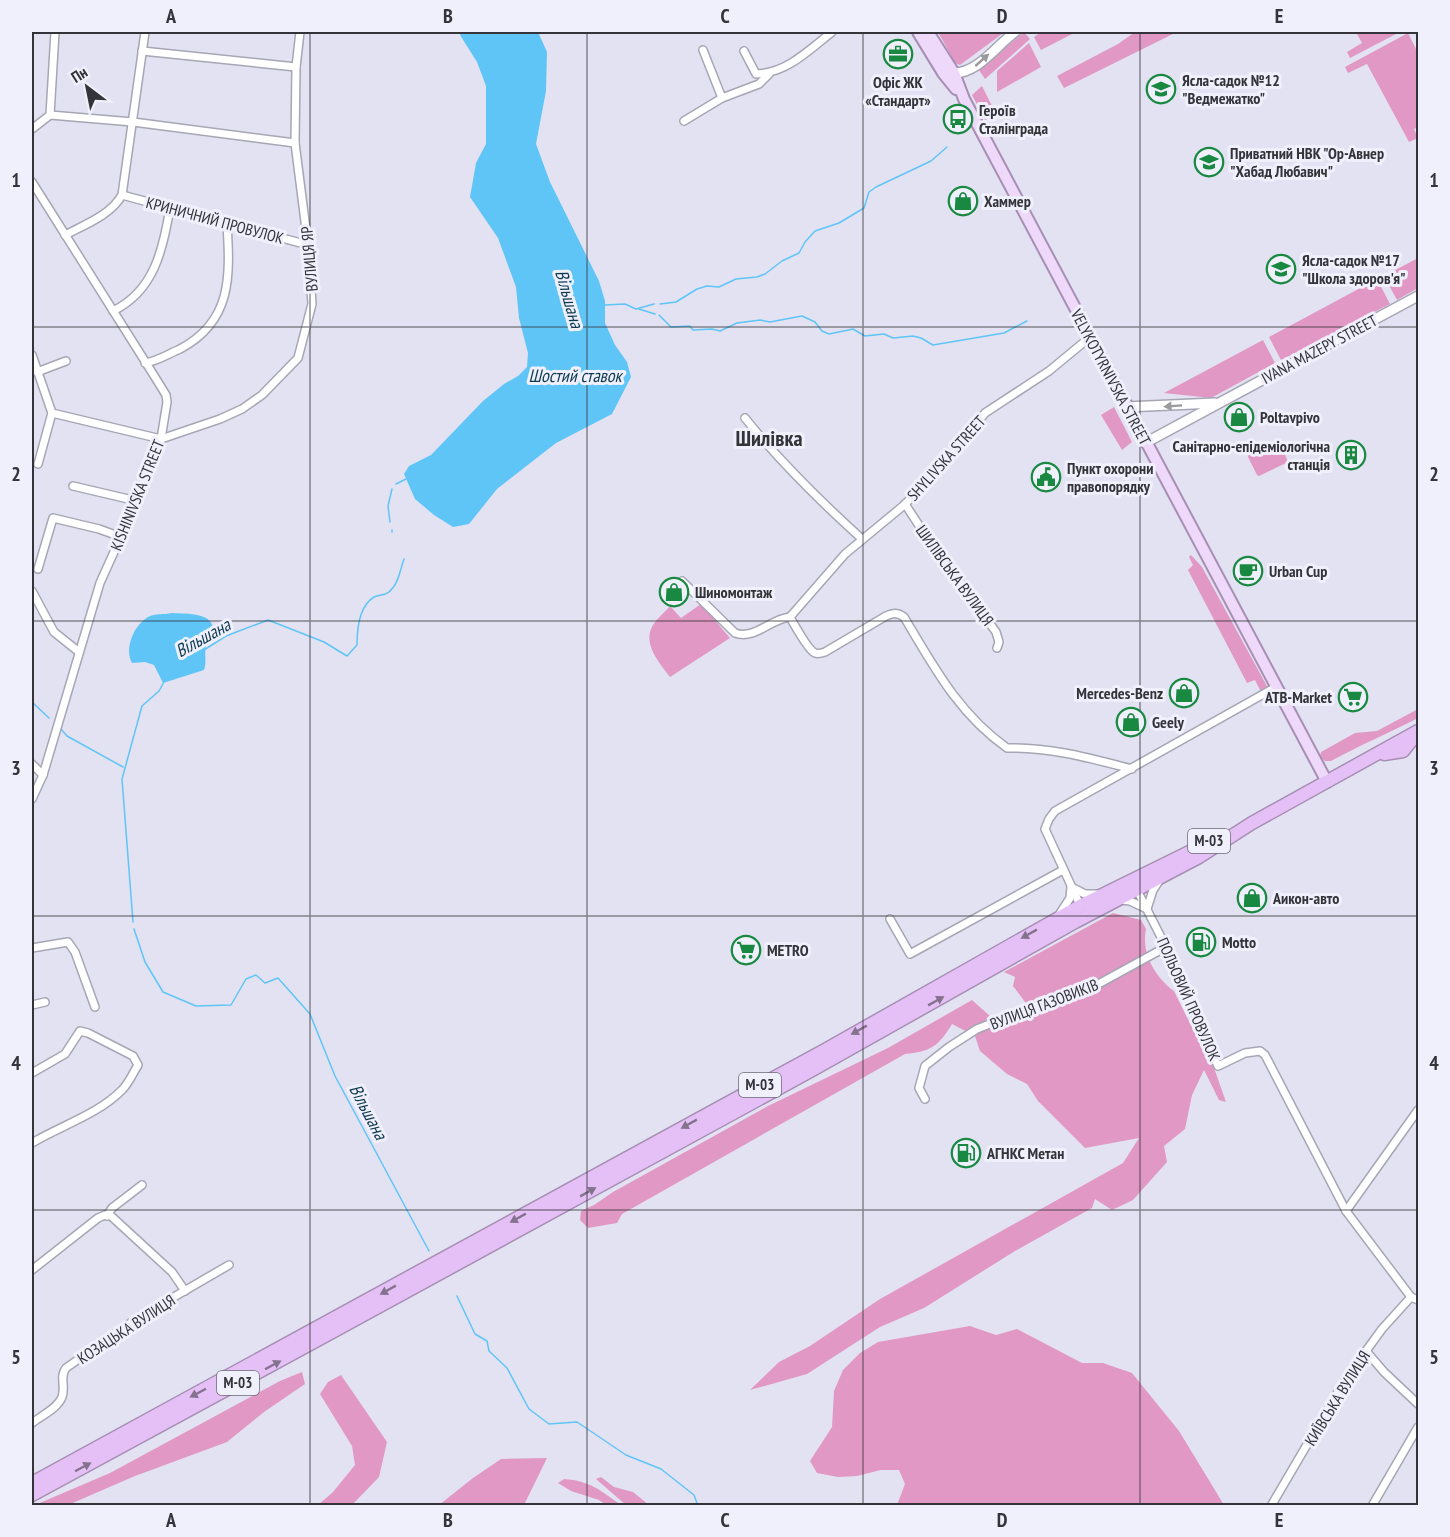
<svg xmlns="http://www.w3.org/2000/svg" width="1450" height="1537" font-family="'PT Sans Narrow',sans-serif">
<rect width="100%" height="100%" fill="#e3e2f2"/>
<!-- green -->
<g fill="#e198c4">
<polygon points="938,32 1003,32 1002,34 960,65 955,63"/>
<polygon points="1024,32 1030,39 985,79 979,70"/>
<polygon points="1041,32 1076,32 1041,50 1034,37"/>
<polygon points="1135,32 1177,32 1064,88 1057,76 1118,44"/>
<polygon points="1356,32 1396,32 1398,33 1350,58 1347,52 1362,43"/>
<polygon points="1408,33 1418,53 1418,127 1414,129 1418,138 1409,142 1367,64 1348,73 1345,67"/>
<polygon points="1029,43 1041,67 997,92 997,71"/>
<polygon points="982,86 992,106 993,116 985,120 972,95"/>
<polygon points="1418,258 1418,288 1397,300 1384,276"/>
<polygon points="1377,279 1390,304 1281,360 1269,337"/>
<polygon points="1263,340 1275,363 1211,398 1164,393"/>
<polygon points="1114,407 1132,442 1122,450 1101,415"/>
<polygon points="1277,441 1280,442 1288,462 1259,476 1257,475 1248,457 1249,454"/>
<polygon points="1191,555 1202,567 1268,688 1261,692 1255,680 1247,683 1188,570 1193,565 1189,557"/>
<path d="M 701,604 L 730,638 L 670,677 C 661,665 644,646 651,629 C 654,621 664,613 670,606 L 681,618 Z"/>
<path d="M 1418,709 L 1418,718 C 1389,733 1360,745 1331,761 L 1325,761 L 1320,757 L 1321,752 L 1355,733 L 1377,731 Z"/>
<path d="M 1113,913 L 1141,920 L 1146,929 C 1141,953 1155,977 1174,991 L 1209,1062 L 1213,1065 L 1226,1102 L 1219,1100 L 1204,1070 L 1192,1095 L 1185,1129 L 1164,1146 L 1167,1162 L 1133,1200 L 1112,1210 L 1095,1199 L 1092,1208 L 1015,1251 L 924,1308 L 880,1327 L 807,1374 L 750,1390 L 779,1362 L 810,1346 L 880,1299 L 1123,1163 L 1139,1138 L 1085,1148 L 1038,1101 L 1027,1084 L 1007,1074 L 980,1051 L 975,1036 L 952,1024 C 939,1046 930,1052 905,1054 L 622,1214 L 617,1223 L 588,1228 L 580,1220 L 581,1211 L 594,1205 L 613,1192 L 768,1106 L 888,1048 L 972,1000 L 1001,1026 L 1035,1015 L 1013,986 L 1015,977 L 1004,972 Z"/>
<polygon points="970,1326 996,1335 1017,1329 1082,1363 1103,1363 1132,1373 1179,1431 1224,1505 897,1505 905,1484 899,1470 881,1470 857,1476 838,1477 817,1473 810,1461 832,1427 834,1391 843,1370 860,1353 878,1342"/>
<polygon points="302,1372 305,1384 264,1412 227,1442 135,1476 68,1505 35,1505 110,1473 280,1381"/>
<polygon points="341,1375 387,1442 379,1477 352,1505 318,1505 333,1492 355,1465 352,1446 320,1394 328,1382"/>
<polygon points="547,1458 524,1505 439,1505 473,1478 501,1459"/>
<polygon points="601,1477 614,1487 633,1492 649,1505 626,1505 596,1479"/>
<path d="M 564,1479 C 590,1481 600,1490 621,1505 L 606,1505 L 599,1500 L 571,1491 L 558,1483 Z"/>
</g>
<!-- water -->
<g fill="#5fc5f7">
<polygon points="462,32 538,32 547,52 546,91 536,144 550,182 599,281 605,301 605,323 615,345 627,362 631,377 612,414 556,443 511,478 497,489 469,524 453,527 434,515 415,499 404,474 409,466 431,455 483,401 504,384 518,376 527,367 528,353 519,318 516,287 498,238 470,197 476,163 486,144 486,86 477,62 460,35"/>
<path d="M 172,613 C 185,614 218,612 212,633 C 211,638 207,642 206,646 C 204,655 207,662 204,670 L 163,683 L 154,665 L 145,662 L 132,663 C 124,648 134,625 148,617 C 155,613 164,615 172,613 Z"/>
</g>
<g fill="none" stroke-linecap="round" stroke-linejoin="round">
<!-- stream -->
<g stroke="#5fc5f7" stroke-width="1.5">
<polyline points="660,304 676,302 697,289 707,286 719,287 736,279 757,277 765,274 782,261 799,253 805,242 815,231 839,223 864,208 869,192 876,187 931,161 947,147"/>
<polyline points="605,305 625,304 636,309 654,304"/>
<polyline points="639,309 655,314"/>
<polyline points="659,315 671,327 690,326 693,330 712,329 720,331 737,323 760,320 770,322 802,316 815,322 822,331 829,334 853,329 865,336 884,334 893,338 913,336 921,338 933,345 1004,333 1027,321"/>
<polyline points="396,484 406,479"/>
<polyline points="390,522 388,506 392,489"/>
<polyline points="392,530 392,532"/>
<path d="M 204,650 L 226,636 L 268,620 L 324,642 L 347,656 L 357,645 C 357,630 359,606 374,597 C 380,594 387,596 391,590 C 399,582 400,570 404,559"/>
<polyline points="32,702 49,718"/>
<polyline points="61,729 67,736 123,767"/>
<polyline points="133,922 122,779 142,706 159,691 164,682"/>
<polyline points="134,929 145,962 163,992 196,1006 231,1005 246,979 256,975 265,983 278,978 310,1014 335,1076 429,1251"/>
<polyline points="457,1296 475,1334 487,1341 489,1351 507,1368 529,1409 549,1424 577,1422 626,1455 661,1469 694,1495 698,1506"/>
</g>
<!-- street casing -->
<g stroke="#a6a6b5" stroke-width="10">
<g id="street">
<polyline points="703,50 722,98"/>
<polyline points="142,51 296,67"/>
<path d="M 744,51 L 756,74 C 787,73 809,50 832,32"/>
<polyline points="50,115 133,122 295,143"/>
<polyline points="684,121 722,98 759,84 769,74"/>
<polyline points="32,129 50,115 55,32"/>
<polyline points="32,182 153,374 166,395 167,402 161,439 137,501 100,583 43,775 32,799"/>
<polyline points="122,195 308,245"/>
<path d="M 65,235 C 84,225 111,215 122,195 L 145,32"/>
<path d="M 113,311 C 154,291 163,250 170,208"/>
<polyline points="32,355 52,413 38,464"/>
<path d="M 145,363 C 158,361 168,354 180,349 C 233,321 230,275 227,223"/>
<polyline points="37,372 66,361"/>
<polyline points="52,413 161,439 220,419 242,409 262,395 298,358 312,304 308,245 295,143 296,67 300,32"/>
<path d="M 745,418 C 780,462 820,501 862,539"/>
<polyline points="73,486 137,501"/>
<polyline points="905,504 922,530 996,632 999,642 997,648"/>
<polyline points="38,569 53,518 99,529 121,537"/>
<path d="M 682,581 L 735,633 C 755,640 770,619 790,617 C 794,624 808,650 815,653 C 818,654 822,653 825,652 L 886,616 C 893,613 897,612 904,617 C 934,667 958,713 1007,748 C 1051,747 1089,758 1132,769"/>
<polyline points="32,591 54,632 79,652"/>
<polyline points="790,617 845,554 903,506 940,470 985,413 1049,371 1089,338"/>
<polyline points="32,764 43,775"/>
<polyline points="1137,890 1166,947 1218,1066 1245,1053 1260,1051 1265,1055 1346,1211 1411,1297 1418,1300"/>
<polyline points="1122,900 1130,901 1147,909 1153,890 1159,881"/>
<polyline points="1081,907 1045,829 1049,819 1055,811 1276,687"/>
<polyline points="1059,915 1070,898 1071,887 1085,894 1099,894"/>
<polyline points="890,919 910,954 1063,870"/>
<polyline points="32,948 68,942 75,952 95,1007"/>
<polyline points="32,1005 45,1002"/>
<path d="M 32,1073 L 65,1054 L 80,1031 L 88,1033 L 133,1056 L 138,1065 C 133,1073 129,1083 122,1090 C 97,1115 62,1125 32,1143"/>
<polyline points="925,1099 919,1088 925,1066 949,1047 977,1029 1007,1017 1051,1004 1093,987 1166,947"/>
<polyline points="1346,1211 1418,1110"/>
<polyline points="107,1216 112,1208 142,1185"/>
<polyline points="32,1270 98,1218 105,1215 111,1216 172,1272 185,1291"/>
<polyline points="1366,1351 1384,1372 1418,1404"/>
<path d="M 32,1423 C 41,1416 58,1408 62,1397 C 66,1386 59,1377 66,1368 L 136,1319 L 229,1265"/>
<polyline points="1271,1506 1345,1380 1382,1329 1411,1297"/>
<polyline points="1372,1506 1418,1427"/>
</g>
</g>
<!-- secondary casing -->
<g stroke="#a6a6b5" stroke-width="12">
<g id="secondary">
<path d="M 954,73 C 978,73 996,46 1015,32"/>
<polyline points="1126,407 1215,403"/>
<polyline points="1145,443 1418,296"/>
</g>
</g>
<!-- primary casing -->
<g stroke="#a78fb4" stroke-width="14">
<g id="primary">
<polyline points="918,32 943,73 956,89"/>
<polyline points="928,32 954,73 964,99 1327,782"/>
</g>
</g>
<!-- highway casing -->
<g stroke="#a78fb4" stroke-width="15">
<g id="highway">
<polyline points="1384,754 1403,751 1415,736"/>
<polyline points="32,1483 825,1050 1080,906 1218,838"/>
<polyline points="32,1495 323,1337 814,1069 1075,922 1199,857 1252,823 1418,731"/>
</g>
</g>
<!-- street -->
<use href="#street" stroke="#fff" stroke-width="7"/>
<!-- secondary -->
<use href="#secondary" stroke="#fff" stroke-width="9"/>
<!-- primary -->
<use href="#primary" stroke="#efd9fa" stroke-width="10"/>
<!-- highway -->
<use href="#highway" stroke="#e5c0f6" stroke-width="12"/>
</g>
<!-- one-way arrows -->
<defs><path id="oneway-solid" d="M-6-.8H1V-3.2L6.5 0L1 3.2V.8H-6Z" transform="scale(1.5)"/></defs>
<g fill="#9a999c">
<use href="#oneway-solid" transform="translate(982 60) rotate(-42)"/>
<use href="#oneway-solid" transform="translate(1173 406) rotate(176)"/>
</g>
<g fill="#84728e">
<use href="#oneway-solid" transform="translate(1029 934) rotate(151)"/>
<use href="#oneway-solid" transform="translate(936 1001) rotate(-29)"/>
<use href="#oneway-solid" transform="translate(859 1030) rotate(151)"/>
<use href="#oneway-solid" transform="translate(689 1124) rotate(151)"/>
<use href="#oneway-solid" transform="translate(588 1192) rotate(-29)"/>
<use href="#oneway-solid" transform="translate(518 1218) rotate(151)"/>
<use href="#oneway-solid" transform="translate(388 1290) rotate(151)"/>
<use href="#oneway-solid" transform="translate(273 1365) rotate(-28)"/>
<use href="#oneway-solid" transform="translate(198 1393) rotate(152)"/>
<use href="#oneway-solid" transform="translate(83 1467) rotate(-28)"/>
</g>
<!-- grid -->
<path fill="none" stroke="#343339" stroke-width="1.5" stroke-opacity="0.55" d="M 310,32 L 310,1506M 587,32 L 587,1506M 863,32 L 863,1506M 1140,32 L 1140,1506M 32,327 L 1418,327M 32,621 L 1418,621M 32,916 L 1418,916M 32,1210 L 1418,1210"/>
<!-- icons -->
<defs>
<g id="office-ring" transform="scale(1.5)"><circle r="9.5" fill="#f0f0fd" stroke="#198942" stroke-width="1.5"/><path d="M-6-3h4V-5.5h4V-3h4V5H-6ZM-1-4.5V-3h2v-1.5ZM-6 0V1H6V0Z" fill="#198942"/></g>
<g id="school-ring" transform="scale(1.5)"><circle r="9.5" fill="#f0f0fd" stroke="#198942" stroke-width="1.5"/><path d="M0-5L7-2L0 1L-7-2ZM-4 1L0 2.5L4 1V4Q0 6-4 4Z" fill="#198942"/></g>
<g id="bus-ring" transform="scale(1.5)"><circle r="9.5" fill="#f0f0fd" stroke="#198942" stroke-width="1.5"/><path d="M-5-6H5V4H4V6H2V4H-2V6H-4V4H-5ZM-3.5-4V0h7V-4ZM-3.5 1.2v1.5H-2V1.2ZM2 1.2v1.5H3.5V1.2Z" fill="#198942"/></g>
<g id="shop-ring" transform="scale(1.5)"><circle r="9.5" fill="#f0f0fd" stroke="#198942" stroke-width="1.5"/><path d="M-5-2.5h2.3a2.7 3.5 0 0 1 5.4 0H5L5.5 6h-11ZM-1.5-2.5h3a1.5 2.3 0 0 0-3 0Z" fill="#198942"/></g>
<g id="building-ring" transform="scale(1.5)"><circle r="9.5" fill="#f0f0fd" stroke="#198942" stroke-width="1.5"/><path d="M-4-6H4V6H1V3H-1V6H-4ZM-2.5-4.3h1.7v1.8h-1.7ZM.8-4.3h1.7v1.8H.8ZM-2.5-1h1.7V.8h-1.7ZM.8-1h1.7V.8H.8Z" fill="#198942"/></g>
<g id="civic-ring" transform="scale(1.5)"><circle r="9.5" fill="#f0f0fd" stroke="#198942" stroke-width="1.5"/><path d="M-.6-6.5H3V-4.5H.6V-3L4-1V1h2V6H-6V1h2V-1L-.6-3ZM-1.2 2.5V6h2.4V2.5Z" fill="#198942"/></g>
<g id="cafe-ring" transform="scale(1.5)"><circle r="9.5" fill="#f0f0fd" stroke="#198942" stroke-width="1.5"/><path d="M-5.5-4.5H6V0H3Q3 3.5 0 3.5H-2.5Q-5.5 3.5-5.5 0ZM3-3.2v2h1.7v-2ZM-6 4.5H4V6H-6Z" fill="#198942"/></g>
<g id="supermarket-ring" transform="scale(1.5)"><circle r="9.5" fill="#f0f0fd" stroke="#198942" stroke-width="1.5"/><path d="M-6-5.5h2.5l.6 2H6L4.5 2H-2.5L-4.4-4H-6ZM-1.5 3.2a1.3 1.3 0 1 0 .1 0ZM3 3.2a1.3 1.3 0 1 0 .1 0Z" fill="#198942"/></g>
<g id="fuel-ring" transform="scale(1.5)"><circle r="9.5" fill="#f0f0fd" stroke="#198942" stroke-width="1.5"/><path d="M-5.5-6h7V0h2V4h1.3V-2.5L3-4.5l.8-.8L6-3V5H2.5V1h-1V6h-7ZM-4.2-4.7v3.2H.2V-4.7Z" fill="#198942"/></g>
</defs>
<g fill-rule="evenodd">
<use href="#office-ring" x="898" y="54"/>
<use href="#school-ring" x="1161" y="89"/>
<use href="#bus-ring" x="958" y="119"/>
<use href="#school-ring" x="1209" y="162"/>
<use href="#shop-ring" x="963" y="201"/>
<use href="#school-ring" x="1281" y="269"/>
<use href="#shop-ring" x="1239" y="417"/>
<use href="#building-ring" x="1351" y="455"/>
<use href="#civic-ring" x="1046" y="477"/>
<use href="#cafe-ring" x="1248" y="571"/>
<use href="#shop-ring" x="674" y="592"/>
<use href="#shop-ring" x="1184" y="693"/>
<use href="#supermarket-ring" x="1353" y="697"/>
<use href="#shop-ring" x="1131" y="722"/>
<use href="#shop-ring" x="1252" y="898"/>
<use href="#fuel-ring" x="1201" y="942"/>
<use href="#supermarket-ring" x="746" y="950"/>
<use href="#fuel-ring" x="966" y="1153"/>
</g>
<g text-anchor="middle" stroke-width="6" stroke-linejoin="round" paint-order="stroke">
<!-- shield labels -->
<g fill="#f0f0fd" stroke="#6c6c74" stroke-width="1.5">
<rect x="1188" y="829" width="42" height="24" rx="4.5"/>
<rect x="739" y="1073" width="42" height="24" rx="4.5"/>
<rect x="217" y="1371" width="42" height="24" rx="4.5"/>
</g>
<g font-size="15" font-weight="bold" fill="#343339">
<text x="1209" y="846">М-03</text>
<text x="760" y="1090">М-03</text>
<text x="238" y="1388">М-03</text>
</g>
<!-- poi labels -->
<g font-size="16" font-weight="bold" fill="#343339" stroke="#f0f0fd" text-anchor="start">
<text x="1182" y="86">Ясла-садок №12<tspan x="1182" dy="18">"Ведмежатко"</tspan></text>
<text x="898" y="88" text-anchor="middle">Офіс ЖК<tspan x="898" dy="18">«Стандарт»</tspan></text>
<text x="979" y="116">Героїв<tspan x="979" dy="18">Сталінграда</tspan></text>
<text x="1230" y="159">Приватний НВК "Ор-Авнер<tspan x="1230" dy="18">"Хабад Любавич"</tspan></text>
<text x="984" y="207">Хаммер</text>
<text x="1302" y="266">Ясла-садок №17<tspan x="1302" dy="18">"Школа здоров'я"</tspan></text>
<text x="1260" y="423">Poltavpivo</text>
<text x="1330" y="452" text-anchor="end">Санітарно-епідеміологічна<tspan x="1330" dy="18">станція</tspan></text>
<text x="1067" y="474">Пункт охорони<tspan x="1067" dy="18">правопорядку</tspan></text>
<text x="1269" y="577">Urban Cup</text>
<text x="695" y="598">Шиномонтаж</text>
<text x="1163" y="699" text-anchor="end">Mercedes-Benz</text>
<text x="1332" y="703" text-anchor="end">ATB-Market</text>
<text x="1152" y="728">Geely</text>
<text x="1273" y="904">Аикон-авто</text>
<text x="1222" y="948">Motto</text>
<text x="767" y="956">METRO</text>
<text x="987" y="1159">АГНКС Метан</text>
</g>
<!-- street labels -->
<g font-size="16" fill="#343339" stroke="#f0f0fd">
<text transform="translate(215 220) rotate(15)" y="6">КРИНИЧНИЙ ПРОВУЛОК</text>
<text transform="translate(309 259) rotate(-95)" y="6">ВУЛИЦЯ ЯР</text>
<text transform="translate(1319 349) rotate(-28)" y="6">IVANA MAZEPY STREET</text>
<text transform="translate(1111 377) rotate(62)" y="6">VELYKOTYRNIVSKA STREET</text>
<text transform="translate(946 458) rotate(-48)" y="6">SHYLIVSKA STREET</text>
<text transform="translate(137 495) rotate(-68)" y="6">KISHINIVSKA STREET</text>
<text transform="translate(955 575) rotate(54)" y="6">ШИЛІВСЬКА ВУЛИЦЯ</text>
<text transform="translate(1189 999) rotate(66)" y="6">ПОЛЬОВИЙ ПРОВУЛОК</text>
<text transform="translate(1044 1004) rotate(-21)" y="6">ВУЛИЦЯ ГАЗОВИКІВ</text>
<text transform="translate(126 1329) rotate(-33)" y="6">КОЗАЦЬКА ВУЛИЦЯ</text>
<text transform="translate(1337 1398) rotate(-58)" y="6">КИЇВСЬКА ВУЛИЦЯ</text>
</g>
<!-- water labels -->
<g font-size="18" font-style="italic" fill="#0d3a4f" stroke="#f0f0fd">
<text transform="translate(569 299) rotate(74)" y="6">Вільшана</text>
<text x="575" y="382">Шостий ставок</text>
<text transform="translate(203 638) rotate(-29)" y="6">Вільшана</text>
<text transform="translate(368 1112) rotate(62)" y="6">Вільшана</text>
</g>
<!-- district labels -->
<g font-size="22" font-weight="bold" fill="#343339" stroke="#f0f0fd">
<text x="769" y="446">Шилівка</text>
</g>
</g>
<!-- border -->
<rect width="1450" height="1537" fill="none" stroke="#f0f0fd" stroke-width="66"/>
<!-- north arrow -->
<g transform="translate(87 87) rotate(328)" stroke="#f0f0fd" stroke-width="4.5" paint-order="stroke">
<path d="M0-4.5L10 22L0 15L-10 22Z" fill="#343339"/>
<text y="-9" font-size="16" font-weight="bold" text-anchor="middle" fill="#343339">Пн</text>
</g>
<rect x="33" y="33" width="1384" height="1471" fill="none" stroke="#343339" stroke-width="2"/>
<g font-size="20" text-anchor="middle" font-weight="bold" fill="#343339">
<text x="171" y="23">A</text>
<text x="448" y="23">B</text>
<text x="725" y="23">C</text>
<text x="1002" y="23">D</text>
<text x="1279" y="23">E</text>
<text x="16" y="187">1</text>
<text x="1434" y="187">1</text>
<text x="16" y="481">2</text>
<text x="1434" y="481">2</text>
<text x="16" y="775">3</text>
<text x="1434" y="775">3</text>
<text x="16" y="1070">4</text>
<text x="1434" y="1070">4</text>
<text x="16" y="1364">5</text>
<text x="1434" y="1364">5</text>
<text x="171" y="1527">A</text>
<text x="448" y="1527">B</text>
<text x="725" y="1527">C</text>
<text x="1002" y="1527">D</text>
<text x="1279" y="1527">E</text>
</g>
</svg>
